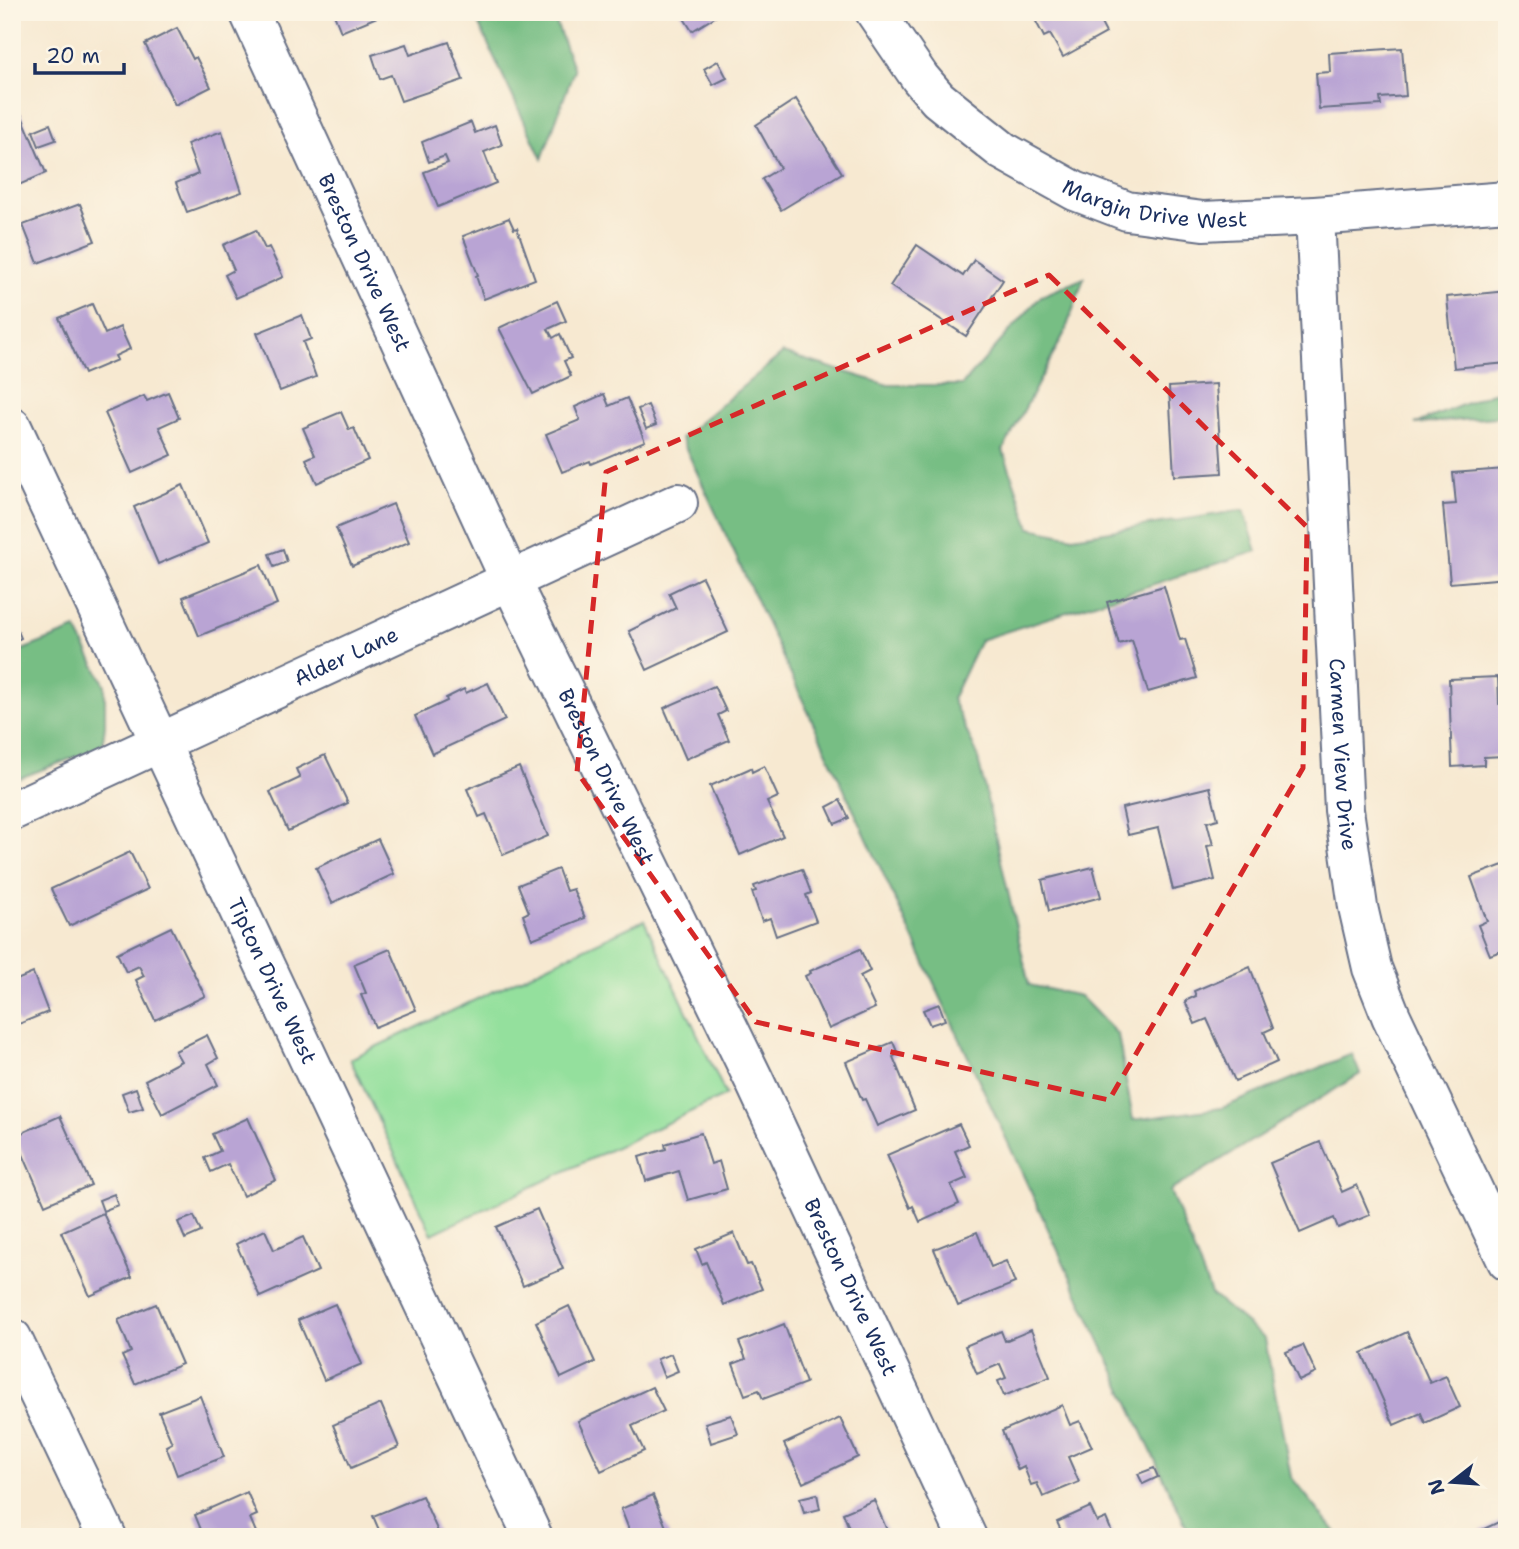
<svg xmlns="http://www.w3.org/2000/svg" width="1519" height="1549" font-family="'Shantell Sans',sans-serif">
<rect width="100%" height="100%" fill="#fcf5e5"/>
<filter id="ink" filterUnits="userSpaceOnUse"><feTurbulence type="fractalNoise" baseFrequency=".0143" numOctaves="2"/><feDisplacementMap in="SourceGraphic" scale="14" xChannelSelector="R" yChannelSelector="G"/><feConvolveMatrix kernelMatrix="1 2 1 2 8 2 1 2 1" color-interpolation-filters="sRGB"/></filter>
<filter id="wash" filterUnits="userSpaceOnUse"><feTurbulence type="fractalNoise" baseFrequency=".00686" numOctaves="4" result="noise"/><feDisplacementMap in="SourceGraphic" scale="28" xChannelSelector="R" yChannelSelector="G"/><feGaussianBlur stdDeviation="1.57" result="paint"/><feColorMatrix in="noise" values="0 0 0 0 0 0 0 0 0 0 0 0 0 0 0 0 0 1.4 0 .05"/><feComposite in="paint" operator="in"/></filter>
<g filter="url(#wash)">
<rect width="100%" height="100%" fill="#f7e9d1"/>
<!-- green -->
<polygon fill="#94e09d" stroke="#58887e" stroke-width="2" points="644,920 726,1095 432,1234 350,1059"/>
<!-- forest -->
<g fill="#77be84" stroke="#497671" stroke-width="2">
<polygon points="473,12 552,12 574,70 542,159"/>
<polygon points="1084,278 1065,332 1003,450 1030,528 1073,537 1244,510 1257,551 980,640 952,699 977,754 1029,985 1080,996 1118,1035 1133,1120 1222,1108 1352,1054 1360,1074 1170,1191 1211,1294 1265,1339 1291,1477 1340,1537 1191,1537 681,438 783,353 888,385 962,385 1041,296"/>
<polygon points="1507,387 1507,416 1415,424"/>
<polygon points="76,629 105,685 105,725 102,747 12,781 12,654"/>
</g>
<g id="blocks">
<!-- building -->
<g fill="#b9a4d4">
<polygon points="333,12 389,12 341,32"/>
<polygon points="680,12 723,12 692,31"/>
<polygon points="1031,12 1095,12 1106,33 1063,57 1050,34 1044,37"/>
<polygon points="177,28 193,59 196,57 211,87 175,105 145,44"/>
<polygon points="449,42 463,80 401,101 391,75 380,79 372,55 406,44 410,55"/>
<polygon points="1402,48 1406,96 1380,98 1381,105 1319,109 1316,73 1330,72 1329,53"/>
<polygon points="718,61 727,78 713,85 704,69"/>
<polygon points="796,99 842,173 781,210 762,179 780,168 756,125"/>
<polygon points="18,107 46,173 12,188 12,110"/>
<polygon points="471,122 475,133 495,125 502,145 484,152 496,183 438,207 424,172 448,163 445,156 429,162 422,142"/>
<polygon points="50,124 56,140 39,146 33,131"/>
<polygon points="222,131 242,192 187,212 176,183 198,174 187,144"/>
<polygon points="80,204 95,241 38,263 23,225"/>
<polygon points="509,218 514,229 517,228 535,279 484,299 476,276 478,275 463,236"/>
<polygon points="256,230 265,249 269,247 283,277 236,298 225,275 234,270 223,245"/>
<polygon points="917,245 963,276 974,260 1003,280 966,336 890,286"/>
<polygon points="1507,291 1507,363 1454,368 1447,297"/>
<polygon points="557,301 566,321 548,329 553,338 560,334 571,358 564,361 571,376 533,394 499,328"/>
<polygon points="92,304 105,334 120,327 130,349 115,356 117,360 84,374 59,318"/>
<polygon points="302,315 311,339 303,342 316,377 280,391 257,333"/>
<polygon points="1216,384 1222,473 1174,476 1169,387"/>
<polygon points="168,392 179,418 159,427 172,455 132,473 105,413 144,396 147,401"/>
<polygon points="604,394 609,406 627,398 645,441 591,464 590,461 562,472 546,434 580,420 575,407"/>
<polygon points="648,405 656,425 646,429 638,409"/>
<polygon points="341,412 349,430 354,428 368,460 317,483 306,459 315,455 303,428"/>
<polygon points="1505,469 1507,578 1450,583 1443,505 1456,504 1453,473"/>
<polygon points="183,485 208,543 158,564 134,507"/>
<polygon points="393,504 409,542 352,566 336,528"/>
<polygon points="283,549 287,562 274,567 269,554"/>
<polygon points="261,565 277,604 199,636 183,597"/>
<polygon points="702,577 728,632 647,670 629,631 676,608 669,593"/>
<polygon points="1164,586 1180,640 1185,639 1197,678 1148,692 1132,640 1119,644 1107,602"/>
<polygon points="12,617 21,638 13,642 12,639"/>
<polygon points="1498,677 1499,704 1502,704 1504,756 1484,757 1484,765 1452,767 1449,679"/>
<polygon points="488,683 505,720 432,754 415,716 447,701 446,698 464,689 466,693"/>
<polygon points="714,686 726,711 718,715 729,740 686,759 664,708"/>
<polygon points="325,755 348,803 288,831 270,792 300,778 296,769"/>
<polygon points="764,766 778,797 767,802 783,836 740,855 710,786 751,768 752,772"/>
<polygon points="519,767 548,836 503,855 486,814 479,817 467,789"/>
<polygon points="1210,787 1218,819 1207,822 1213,845 1207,846 1215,880 1173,890 1158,828 1128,835 1122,808"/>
<polygon points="840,800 849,818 835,824 827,807"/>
<polygon points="378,839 394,874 332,903 316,868"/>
<polygon points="130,852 148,889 69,926 51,889"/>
<polygon points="1503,865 1507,871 1507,949 1490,955 1478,925 1487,921 1471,877"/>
<polygon points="1093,867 1101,897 1049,911 1042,880"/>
<polygon points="558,869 566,891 573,889 585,918 532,939 523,915 529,912 518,885"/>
<polygon points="802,869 811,893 806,895 816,921 776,936 770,918 762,921 752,892 756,891 754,886"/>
<polygon points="171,927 205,996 155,1020 136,980 144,976 139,966 126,972 117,953"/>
<polygon points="390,949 416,1010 375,1027 361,995 366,993 354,964"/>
<polygon points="860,949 870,971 860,976 875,1008 829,1029 805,976 811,973 810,971"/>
<polygon points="1250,967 1273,1028 1264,1032 1277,1062 1235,1081 1207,1019 1195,1024 1185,1001 1196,996 1194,991"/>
<polygon points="33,973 48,1012 19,1024 12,1012 12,982"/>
<polygon points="939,1004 945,1020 930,1025 923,1010"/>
<polygon points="207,1035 218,1058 208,1064 218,1085 162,1114 145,1080 181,1061 175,1051"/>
<polygon points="893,1042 898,1054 893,1057 915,1110 877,1126 865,1099 862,1100 846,1062"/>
<polygon points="136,1088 143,1108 129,1112 122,1093"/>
<polygon points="60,1116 91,1185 45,1205 15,1136"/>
<polygon points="248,1118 276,1180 243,1196 228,1164 211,1172 205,1158 220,1151 212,1134"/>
<polygon points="959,1124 969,1145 955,1151 967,1178 951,1185 959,1204 920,1222 913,1206 910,1208 887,1155"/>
<polygon points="701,1133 711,1164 719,1161 727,1189 688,1200 679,1171 646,1181 639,1157 666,1149 665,1144"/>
<polygon points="1320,1142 1342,1192 1357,1185 1370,1215 1338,1228 1334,1218 1300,1233 1270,1163"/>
<polygon points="114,1194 118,1205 103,1211 99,1200"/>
<polygon points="537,1209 563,1269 523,1286 496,1227"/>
<polygon points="103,1213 132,1277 90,1296 61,1232"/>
<polygon points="194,1216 201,1232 185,1239 178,1222"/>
<polygon points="265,1230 274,1250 303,1237 318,1271 260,1297 236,1244"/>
<polygon points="977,1232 991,1267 1006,1261 1015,1283 958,1306 934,1249"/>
<polygon points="734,1233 747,1265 751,1264 762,1289 724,1305 706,1262 702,1264 696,1249"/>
<polygon points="156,1304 182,1364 135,1384 122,1356 131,1352 118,1320"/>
<polygon points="335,1304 362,1364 324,1380 298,1320"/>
<polygon points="569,1306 595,1362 561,1378 536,1322"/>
<polygon points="784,1324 806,1383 763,1399 759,1390 745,1395 733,1364 746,1359 739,1342"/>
<polygon points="1031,1330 1050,1377 1004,1396 998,1381 1006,1378 1000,1364 977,1374 965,1346 1001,1331 1005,1341"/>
<polygon points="1407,1332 1430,1383 1446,1376 1460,1407 1425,1423 1421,1413 1394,1425 1362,1353"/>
<polygon points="1303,1345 1316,1373 1299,1381 1286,1352"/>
<polygon points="671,1354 678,1371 664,1377 657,1359"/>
<polygon points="652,1387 664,1411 632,1426 644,1451 601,1471 578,1421"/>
<polygon points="200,1396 224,1457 177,1475 166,1446 172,1443 159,1412"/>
<polygon points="381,1404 399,1447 351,1468 333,1425"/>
<polygon points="1062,1405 1070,1425 1080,1421 1092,1447 1068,1457 1079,1482 1043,1497 1037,1483 1031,1485 1024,1467 1018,1470 1002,1431"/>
<polygon points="731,1415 738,1434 711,1443 705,1423"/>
<polygon points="840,1418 858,1457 803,1483 784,1444"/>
<polygon points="1154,1468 1158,1477 1143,1484 1138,1474"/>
<polygon points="247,1492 257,1515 250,1518 258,1537 204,1537 195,1515"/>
<polygon points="817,1494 820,1509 804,1513 800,1498"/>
<polygon points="653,1495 670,1537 632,1537 621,1509"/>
<polygon points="422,1496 439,1534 433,1537 382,1537 373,1516"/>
<polygon points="874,1500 889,1535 884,1537 847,1537 852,1535 843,1513"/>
<polygon points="1090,1507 1097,1522 1106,1518 1114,1537 1064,1537 1057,1522"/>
<polygon points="1507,1518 1507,1537 1467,1537"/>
<polygon points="15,1525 20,1537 12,1537 12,1526"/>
</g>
</g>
</g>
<g filter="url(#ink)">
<use href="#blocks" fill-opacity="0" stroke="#687086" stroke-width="2"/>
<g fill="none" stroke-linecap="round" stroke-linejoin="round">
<!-- minor casing -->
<g stroke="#687086" stroke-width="42">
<g id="minor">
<path id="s1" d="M 249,12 L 511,582 L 754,1080 L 967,1537"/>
<path id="s2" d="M 875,12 L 920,78 L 938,99 L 1003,151 L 1075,191 L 1127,211 L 1203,221 L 1315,216 L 1507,201"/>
<path id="s3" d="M 1315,216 L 1344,810 L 1358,907 L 1372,968 L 1391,1016 L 1507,1261"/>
<path id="s4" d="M 12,427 L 533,1537"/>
<path id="s5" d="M 12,811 L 678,503"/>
<polyline points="12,1338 107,1537"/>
</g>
</g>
<!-- minor -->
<use href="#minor" stroke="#fff" stroke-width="38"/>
</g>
</g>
<!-- marked area -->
<path fill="none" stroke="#d62828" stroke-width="5" stroke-dasharray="14 9" stroke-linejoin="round" d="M 1049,275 L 1307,527 L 1303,768 L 1109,1100 L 756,1022 L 577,772 L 606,472 Z"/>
<g text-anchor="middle" stroke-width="7" stroke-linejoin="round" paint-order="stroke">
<!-- street labels -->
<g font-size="21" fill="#1b2f5e" stroke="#fcf5e5">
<text dy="7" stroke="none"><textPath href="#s2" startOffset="355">Margin Drive West</textPath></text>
<text dy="7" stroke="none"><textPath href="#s1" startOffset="276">Breston Drive West</textPath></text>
<text dy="7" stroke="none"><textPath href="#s5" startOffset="368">Alder Lane</textPath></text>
<text dy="7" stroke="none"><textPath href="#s3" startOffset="539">Carmen View Drive</textPath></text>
<text dy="7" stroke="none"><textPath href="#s1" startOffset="844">Breston Drive West</textPath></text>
<text dy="7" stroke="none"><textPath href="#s4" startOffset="612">Tipton Drive West</textPath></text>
<text dy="7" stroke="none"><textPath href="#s1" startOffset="1410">Breston Drive West</textPath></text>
</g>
</g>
<!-- margin -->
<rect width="1519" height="1549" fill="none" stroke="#fcf5e5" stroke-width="42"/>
<!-- north arrow -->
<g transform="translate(1452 1482) rotate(253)" stroke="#fcf5e5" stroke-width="5" paint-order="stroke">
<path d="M0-5L12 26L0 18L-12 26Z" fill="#1b2f5e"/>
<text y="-10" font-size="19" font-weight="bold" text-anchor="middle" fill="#1b2f5e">N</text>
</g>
<!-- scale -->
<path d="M35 63v10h89v-10" fill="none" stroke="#1b2f5e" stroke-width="3.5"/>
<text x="46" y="63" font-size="21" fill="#1b2f5e" stroke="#fcf5e5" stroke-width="5" paint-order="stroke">20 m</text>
</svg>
